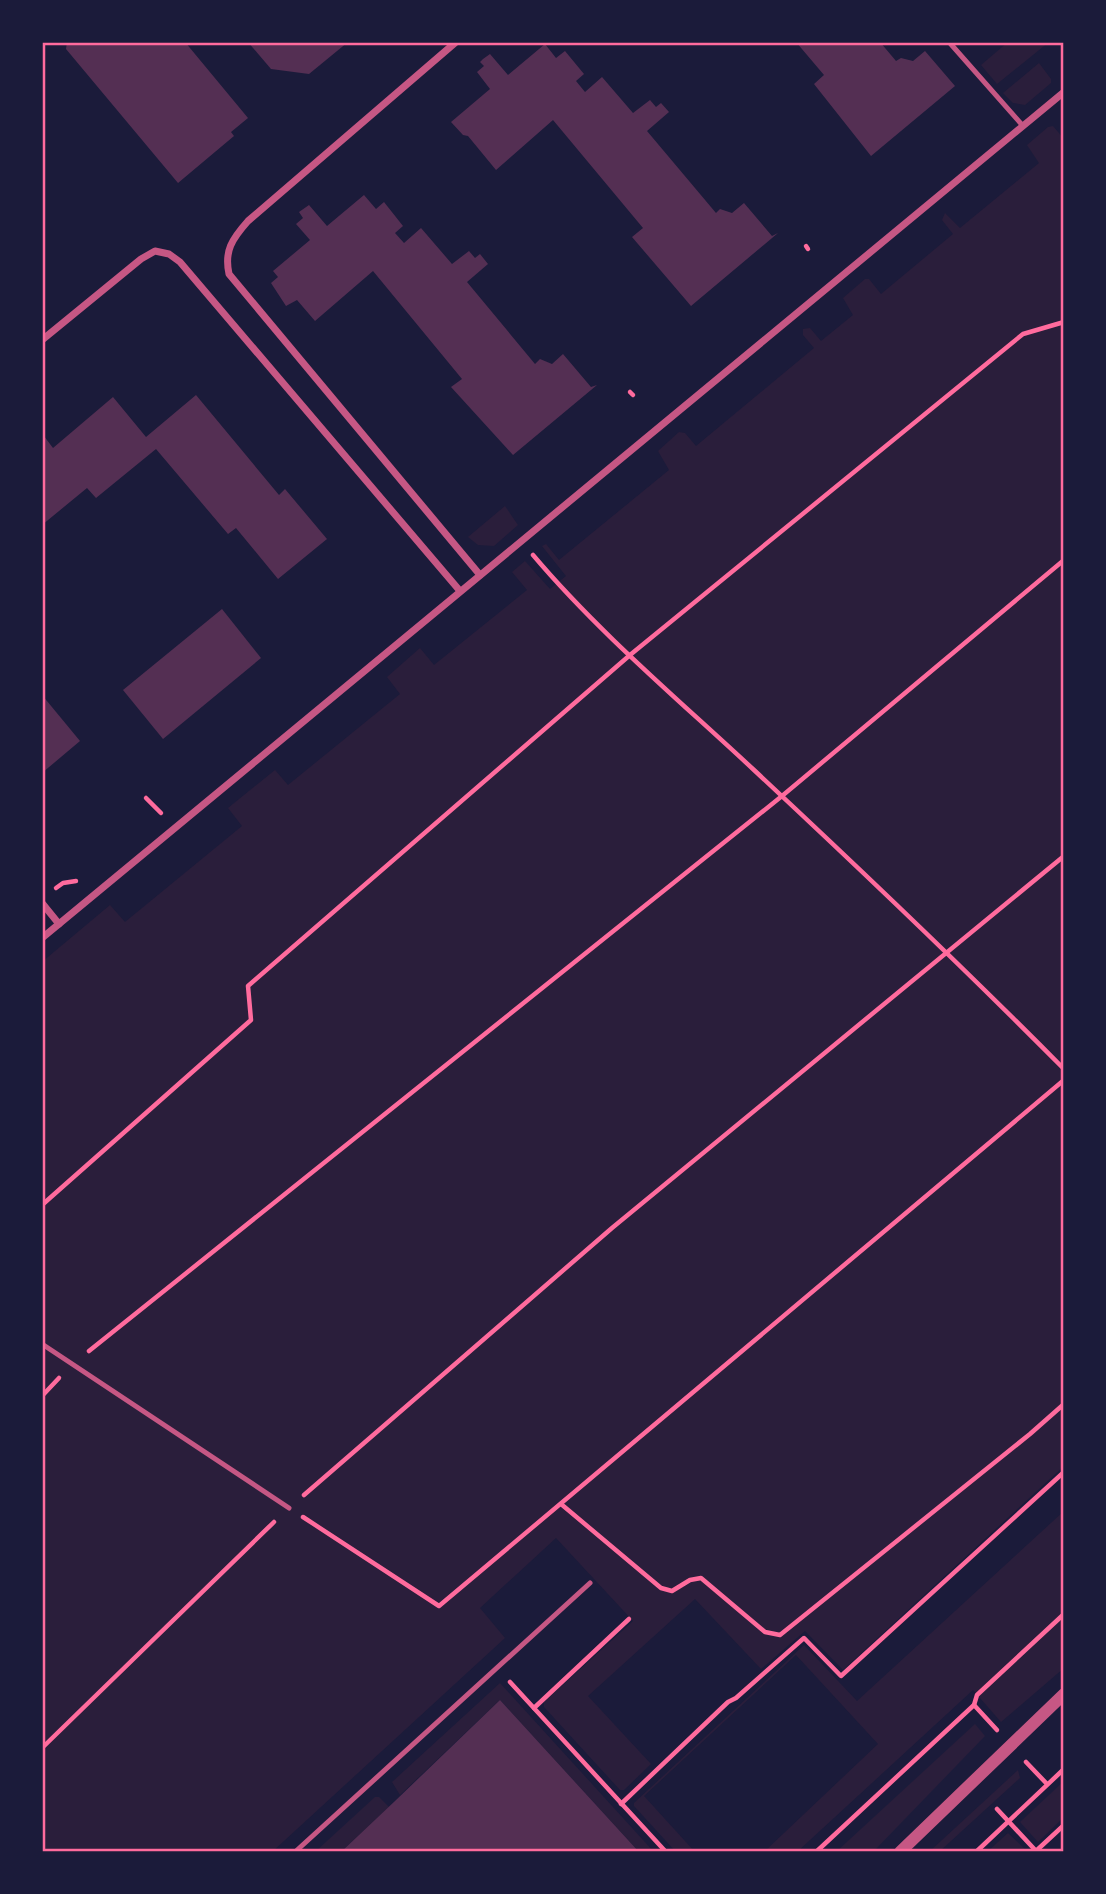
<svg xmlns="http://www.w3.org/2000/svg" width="1106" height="1894" font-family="'Public Sans',sans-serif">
<rect width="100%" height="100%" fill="#1b1b3a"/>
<!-- green -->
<g fill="#2a1e3b">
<polygon points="1008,42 1049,42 997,84 981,65"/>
<polygon points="1039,63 1051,79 1051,83 1025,105 1013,103 1003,93"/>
<polygon points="1053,126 1064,139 1064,1466 843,1670 805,1631 761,1669 695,1599 588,1696 651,1764 624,1790 620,1790 544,1707 544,1702 633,1621 556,1538 480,1608 505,1638 272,1852 42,1852 42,962 110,905 125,922 242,826 228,808 275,770 288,785 400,694 387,677 420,648 434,665 527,590 512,572 525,561 550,589 566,576 542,546 546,544 559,560 669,470 658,451 679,432 685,433 696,446 814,348 803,335 803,329 810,328 821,341 853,315 843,298 865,279 869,279 881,294 953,234 942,220 945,213 960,228 1039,163 1027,145 1048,127"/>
<polygon points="505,506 518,525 494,546 478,545 468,537"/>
<polygon points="1064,1511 1064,1668 1001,1722 973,1690 797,1852 764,1852 878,1744 796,1655 644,1796 695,1852 676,1852 634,1806 634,1803 804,1645 857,1701"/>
<polygon points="500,1683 654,1852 639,1852 500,1700 400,1795 392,1782"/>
<polygon points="975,1724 985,1736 873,1852 836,1852"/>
<polygon points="1018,1770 1020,1778 939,1852 929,1852"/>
<polygon points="1064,1781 1064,1817 1038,1842 1020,1822"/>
<polygon points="375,1797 379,1797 389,1807 341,1852 315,1852"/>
<polygon points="1008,1833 1025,1849 1022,1852 987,1852"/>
</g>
<!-- building -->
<g fill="#542f53">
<polygon points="67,42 185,42 248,118 231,132 234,136 178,183 66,49"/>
<polygon points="248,42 348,42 309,74 271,69"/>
<polygon points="796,42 880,42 896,61 901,58 913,61 925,51 955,86 871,156 814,84 824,75"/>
<polygon points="545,44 556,58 565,51 584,74 576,81 585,92 602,77 633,113 650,100 656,107 661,103 669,112 647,131 716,213 720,209 732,213 744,203 772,236 778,233 691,306 632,237 643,228 553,120 496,170 468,136 463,135 451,122 490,89 477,72 484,66 480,62 483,59 490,54 508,75"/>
<polygon points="364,195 376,209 384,202 403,226 395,233 404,243 421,228 452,264 469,251 475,258 480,254 488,264 467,282 535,364 540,359 552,364 563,354 591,387 597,385 513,455 451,387 462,379 373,271 315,321 297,300 286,306 271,283 278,277 273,271 310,240 296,224 303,218 299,212 309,205 327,226"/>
<polygon points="196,395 279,495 285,489 327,539 278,579 236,528 228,534 156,449 96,498 87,488 42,525 42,438 44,436 53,448 113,397 146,437"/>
<polygon points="222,609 261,658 163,739 123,690"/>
<polygon points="42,695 80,741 42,773"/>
<polygon points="500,1700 639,1852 341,1852 395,1801"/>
</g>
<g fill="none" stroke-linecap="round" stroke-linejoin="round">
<!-- path -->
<g stroke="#ff6b9d" stroke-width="4.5">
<polyline points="806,246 808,249"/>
<polyline points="630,392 633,395"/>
<path d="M 533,555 C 599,633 679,700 754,770 C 859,868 963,967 1064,1069"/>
<polyline points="146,798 161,813"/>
<polyline points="56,888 63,883 76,881"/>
<polyline points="42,1205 251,1020 248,986 630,655 1023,334 1064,322"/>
<polyline points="89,1351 782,796 1064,560"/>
<polyline points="42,1396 59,1378"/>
<polyline points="304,1495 612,1228 1064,856"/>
<polyline points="561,1504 661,1588 672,1591 690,1580 701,1578 765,1632 780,1635 1030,1434 1064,1404"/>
<polyline points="303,1517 439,1606 1064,1080"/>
<polyline points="510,1682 666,1852"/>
<polyline points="974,1705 997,1730"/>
<polyline points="534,1708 629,1619"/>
<polyline points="42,1748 274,1522"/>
<polyline points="1026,1762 1047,1784"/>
<polyline points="621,1804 728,1702 736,1698 804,1638 841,1676 1064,1472"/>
<polyline points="997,1809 1037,1852"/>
<polyline points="1036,1851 1064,1825"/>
<polyline points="816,1852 974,1705 977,1695 1064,1614"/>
<polyline points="976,1852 1064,1769"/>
</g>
<!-- service -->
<g stroke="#c65784" stroke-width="5">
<polyline points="949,42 1023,126"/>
<polyline points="42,1344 289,1508"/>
<polyline points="295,1852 590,1583"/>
</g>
<!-- minor -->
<g stroke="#c65784" stroke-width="7">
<path d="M 456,42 L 248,221 C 232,239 224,251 229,274 L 480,575"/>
<polyline points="42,340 141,259 155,251 169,254 180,262 460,591"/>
<polyline points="42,903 59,924"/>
<polyline points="42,938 1064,92"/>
</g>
<!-- tertiary -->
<polyline stroke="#c65784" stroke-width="12" points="900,1852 1064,1694"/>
</g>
<!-- border -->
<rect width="1106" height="1894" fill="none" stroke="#1b1b3a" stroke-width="88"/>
<rect x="44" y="44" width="1018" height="1806" fill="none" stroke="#ff6b9d" stroke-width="2.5"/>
</svg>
